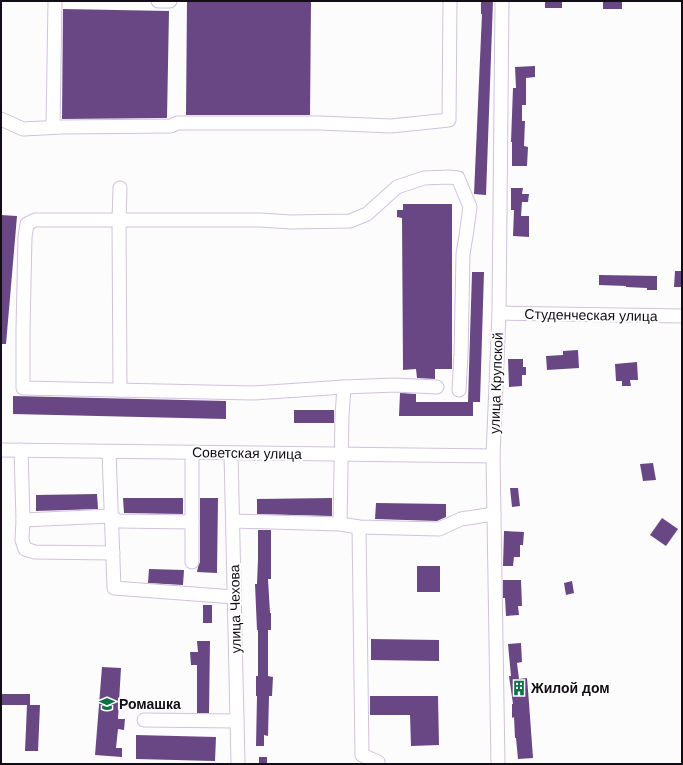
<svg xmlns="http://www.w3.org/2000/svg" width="683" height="765" font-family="Arial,sans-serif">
<rect width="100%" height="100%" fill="#fcfcfc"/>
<!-- building -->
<g fill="#694684">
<polygon points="187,1 311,2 310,115 186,115"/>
<polygon points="481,1 493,1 486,195 474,194 482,14 481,14"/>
<rect x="545" y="1" width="17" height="7"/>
<rect x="603" y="1" width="19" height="8"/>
<polygon points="63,9 169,11 167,118 62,119"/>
<polygon points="535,66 535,77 526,78 526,105 522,105 522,121 525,121 524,146 528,147 527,166 512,166 512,142 511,142 513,88 516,88 515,67"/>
<polygon points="511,188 523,188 522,194 529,194 528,202 522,202 521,216 529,216 529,237 513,236 514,210 511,210"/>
<polygon points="403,204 452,204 452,369 435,369 435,379 417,378 416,369 403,370 402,218 397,217 397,210 403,210"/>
<polygon points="1,215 17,216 6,344 1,344"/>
<polygon points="675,271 682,271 682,287 674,287"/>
<polygon points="472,272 484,272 480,402 468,402"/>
<polygon points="599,275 657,276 657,290 647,290 647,288 626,287 626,286 599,285"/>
<polygon points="578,350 579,368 547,370 546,356 563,355 563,351"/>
<polygon points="508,359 523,359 523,367 526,367 526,375 522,375 522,386 509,387"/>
<polygon points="637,362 638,380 630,380 631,386 622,386 622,381 616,381 615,364"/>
<polygon points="400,393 416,394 416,402 473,402 473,416 399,416"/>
<polygon points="13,396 226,401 226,419 13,414"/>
<rect x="294" y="410" width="40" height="13"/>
<polygon points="653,463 656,480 643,481 640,464"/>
<polygon points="510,488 518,488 520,506 512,507"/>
<polygon points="97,494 98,509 36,511 36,495"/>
<polygon points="123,498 183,498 183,514 124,513"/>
<polygon points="200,498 218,498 217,573 197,572 198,567 200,562"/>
<polygon points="332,498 332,516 257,514 257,499"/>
<polygon points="376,503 446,504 446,517 437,521 375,519"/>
<polygon points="662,518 678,529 666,546 650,535"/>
<polygon points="258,530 271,530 271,579 268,579 270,613 271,613 271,630 268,630 268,676 273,677 272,696 269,696 268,736 264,735 264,746 256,746 257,696 256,696 256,676 258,676 258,630 257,630 255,584 257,584 258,559"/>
<polygon points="504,531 524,532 523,545 520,545 520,557 514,557 513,566 503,566"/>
<rect x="417" y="566" width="23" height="26"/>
<polygon points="149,569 184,570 183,585 148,583"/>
<polygon points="503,580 521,580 522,606 518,606 519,615 506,616 505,598 503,598"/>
<polygon points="572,581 574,593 566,595 564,583"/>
<rect x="203" y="605" width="9" height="18"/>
<polygon points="371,639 439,640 439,661 371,660"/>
<polygon points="197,641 210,641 209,713 197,713 197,665 191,665 190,652 198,652"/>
<polygon points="521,643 522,662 517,663 519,679 527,678 529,703 533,758 518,759 516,738 515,738 514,717 512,718 512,704 513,704 509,676 511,676 508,644"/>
<polygon points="102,667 121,668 118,719 125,719 124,730 118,729 116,748 122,748 122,757 95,755"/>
<polygon points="1,694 30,694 30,705 40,705 38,751 25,751 27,705 1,705"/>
<polygon points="370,696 438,696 439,745 411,746 410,715 370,715"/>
<polygon points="136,735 216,737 215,761 136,759"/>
<rect x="259" y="757" width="8" height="7"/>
</g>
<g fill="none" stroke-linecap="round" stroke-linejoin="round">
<!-- minor casing -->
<g stroke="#d0c2dc" stroke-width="15">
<g id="minor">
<polyline points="158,1 170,1"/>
<polyline points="1,119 23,129 62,127 171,126 177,123 320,123 391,126 449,120 450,1"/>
<polyline points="53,127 55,1"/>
<polyline points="120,188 119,221 120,390"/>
<polyline points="499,313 682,316"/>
<polyline points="437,387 395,385 344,387 253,393 23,388 23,330 25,237 27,224 35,220 260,220 291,222 350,221 367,214 397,187 424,178 448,177 458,178 470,207 466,236 463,254 461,355 459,390"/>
<polyline points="1,450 493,456"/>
<polyline points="21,450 23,520 22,540 25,549 35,552 113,553"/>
<polyline points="109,452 114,588 234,597"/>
<polyline points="231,453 238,764"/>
<polyline points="23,520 111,516 118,521 192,522"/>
<polyline points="233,521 340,524 359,527 439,529 461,519 494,514"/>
<polyline points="340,524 342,416 344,387"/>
<polyline points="359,527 362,755 378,762 378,764"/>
<polyline points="192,562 192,453"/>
<polyline points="144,720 237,721"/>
<polyline points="498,764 493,456 499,313 502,1"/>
</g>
</g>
<!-- minor -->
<use href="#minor" stroke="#fff" stroke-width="13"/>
</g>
<!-- icons -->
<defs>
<g id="building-bare" transform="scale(1.2)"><path d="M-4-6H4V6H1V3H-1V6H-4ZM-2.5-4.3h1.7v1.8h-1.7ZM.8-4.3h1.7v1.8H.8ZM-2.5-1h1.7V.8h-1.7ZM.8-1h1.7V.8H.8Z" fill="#0d7148" stroke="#fff" stroke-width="2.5" paint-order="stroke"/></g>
<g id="school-bare" transform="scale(1.2)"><path d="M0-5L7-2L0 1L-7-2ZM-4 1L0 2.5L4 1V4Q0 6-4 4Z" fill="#0d7148" stroke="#fff" stroke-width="2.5" paint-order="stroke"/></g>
</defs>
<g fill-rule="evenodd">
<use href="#building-bare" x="519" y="688"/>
<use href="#school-bare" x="107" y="704"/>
</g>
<g text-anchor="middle" stroke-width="4" stroke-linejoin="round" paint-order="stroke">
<!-- street labels -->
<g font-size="14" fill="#120d16" stroke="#fff">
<text transform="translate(591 315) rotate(1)" y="5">Студенческая улица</text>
<text transform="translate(496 383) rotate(-88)" y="5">улица Крупской</text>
<text transform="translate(247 453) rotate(1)" y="5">Советская улица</text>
<text transform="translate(235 609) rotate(-91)" y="5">улица Чехова</text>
</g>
<!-- poi labels -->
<g font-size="14" font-weight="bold" fill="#120d16" stroke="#fff" text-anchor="start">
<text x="531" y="693">Жилой дом</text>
<text x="119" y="709">Ромашка</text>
</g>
</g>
<!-- border -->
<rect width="683" height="765" fill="none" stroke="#120d16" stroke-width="4"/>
</svg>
